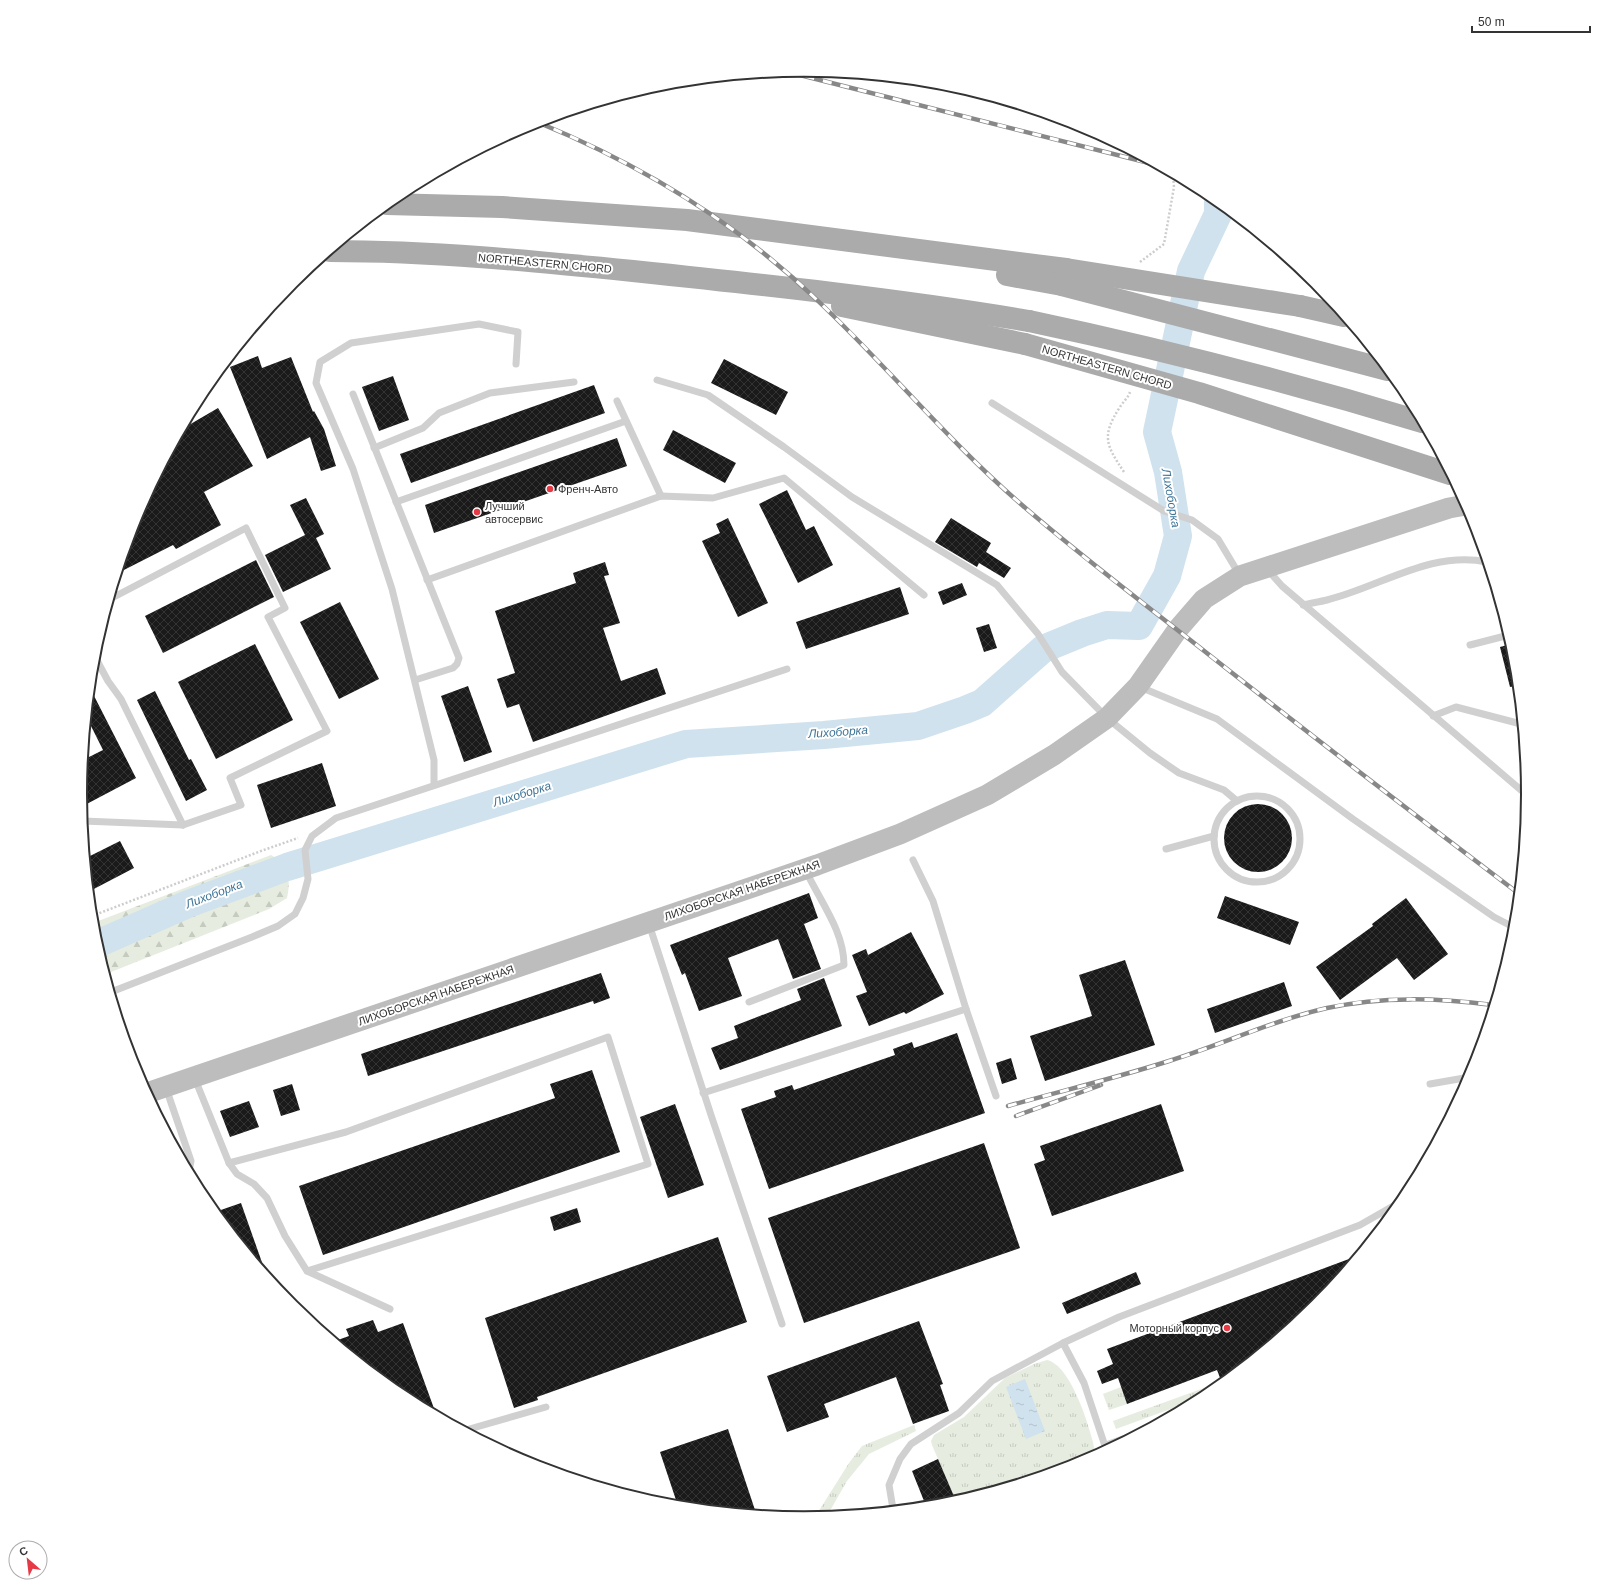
<svg xmlns="http://www.w3.org/2000/svg" width="1608" height="1588" font-family="Arial,sans-serif">
<defs>
<pattern id="grass-tufts" width="24" height="20" patternUnits="userSpaceOnUse"><rect width="24" height="20" fill="#e6ecdf"/><path d="M3 7l-1-3M5 7V3M7 7l1-3M15 17l-1-3M17 17v-4M19 17l1-3" fill="none" stroke="#c6cbc0"/></pattern>
<pattern id="forest-firs" width="22" height="20" patternUnits="userSpaceOnUse"><rect width="22" height="20" fill="#e6ecdf"/><path d="M5 1l3.5 6h-7zM16 11l3.5 6h-7z" fill="#c6cbc0"/></pattern>
<pattern id="water-ripples" width="26" height="14" patternUnits="userSpaceOnUse"><rect width="26" height="14" fill="#cfe2ee"/><path d="M2 4q2-2 4 0t4 0M15 11q2-2 4 0t4 0" fill="none" stroke="#b2c2cd"/></pattern>
<pattern id="building-cross-hatch" width="8" height="8" patternUnits="userSpaceOnUse"><rect width="8" height="8" fill="#1a1a1a"/><path d="M0 0l8 8M0 8l8-8" fill="none" stroke="#333"/></pattern>
</defs>
<rect width="100%" height="100%" fill="#fff"/>
<!-- grass -->
<g fill="url(#grass-tufts)">
<path d="M 1047,1360 C 1070,1365 1088,1422 1093,1442 L 1094,1448 L 1092,1457 L 1081,1463 L 956,1501 L 932,1445 L 931,1441 L 934,1435 L 964,1417 L 1005,1378 L 1034,1364 Z"/>
<polygon points="1226,1380 1206,1396 1116,1429 1113,1421"/>
<polygon points="1121,1387 1127,1404 1109,1410 1103,1394"/>
<polygon points="914,1425 916,1431 869,1454 847,1481 827,1516 815,1517 849,1463 862,1446"/>
</g>
<!-- forest -->
<path fill="url(#forest-firs)" d="M 271,855 C 289,864 291,880 287,898 L 269,909 L 106,974 L 94,935 L 93,923 Z"/>
<!-- water -->
<polygon fill="url(#water-ripples)" points="1025,1379 1045,1431 1026,1439 1006,1387"/>
<g fill="none" stroke-linecap="round" stroke-linejoin="round">
<!-- river -->
<polyline stroke="#cfe2ee" stroke-width="28" points="97,944 188,904 287,867 686,744 824,735 918,726 965,710 982,703 1043,649 1082,633 1107,625 1139,626 1167,576 1178,536 1168,472 1157,432 1191,271 1218,214 1218,202"/>
</g>
<!-- building -->
<g fill="url(#building-cross-hatch)">
<polygon points="258,356 262,368 291,357 313,412 314,411 324,429 336,466 321,471 310,437 267,459 230,367"/>
<polygon points="724,359 788,392 776,415 711,383"/>
<polygon points="393,376 409,420 379,431 362,387"/>
<polygon points="594,385 605,413 411,483 400,454"/>
<polygon points="218,408 253,466 204,492 221,525 176,549 173,545 118,573 135,517 182,429"/>
<polygon points="673,430 736,463 725,483 663,450"/>
<polygon points="617,438 627,466 434,533 425,505"/>
<polygon points="787,490 806,530 814,526 833,565 798,583 759,504"/>
<polygon points="306,498 324,534 316,538 331,569 283,592 265,555 305,535 290,505"/>
<polygon points="728,518 768,603 738,617 702,541 720,533 716,524"/>
<polygon points="951,518 991,543 986,552 1011,568 1004,578 979,563 977,567 935,542"/>
<polygon points="256,560 274,597 163,653 145,616"/>
<polygon points="605,562 609,575 604,576 620,623 603,628 621,681 657,668 666,694 533,742 519,704 507,708 497,679 515,673 495,611 576,583 573,573"/>
<polygon points="962,583 967,595 943,605 938,592"/>
<polygon points="900,587 909,614 806,649 796,622"/>
<polygon points="340,602 379,679 339,699 300,622"/>
<polygon points="989,624 997,648 984,652 976,628"/>
<polygon points="255,644 293,720 216,759 178,682"/>
<polygon points="1511,644 1514,653 1517,686 1510,687 1500,647"/>
<polygon points="468,686 492,752 464,762 441,696"/>
<polygon points="90,688 136,778 81,807 80,794 83,760 103,750 87,718"/>
<polygon points="155,691 189,760 191,759 207,790 186,801 137,700"/>
<polygon points="322,763 336,806 271,828 257,785"/>
<circle cx="1258" cy="838" r="34"/>
<polygon points="120,841 134,868 90,891 86,858"/>
<polygon points="809,893 818,918 804,924 821,969 793,979 778,939 728,958 742,996 699,1011 685,973 682,975 670,945"/>
<polygon points="1225,896 1299,922 1290,945 1217,918"/>
<polygon points="1406,898 1448,954 1414,980 1397,958 1340,1000 1316,967 1373,926 1372,924"/>
<polygon points="911,932 944,994 906,1014 904,1012 869,1026 856,996 867,992 852,955 866,949 868,955"/>
<polygon points="1125,960 1155,1045 1045,1081 1030,1036 1092,1016 1079,975"/>
<polygon points="601,973 610,998 594,1004 593,1001 368,1076 361,1054"/>
<polygon points="824,978 842,1026 720,1070 711,1048 738,1038 734,1026 801,1000 797,989"/>
<polygon points="1284,982 1292,1006 1215,1033 1207,1009"/>
<polygon points="957,1033 985,1113 769,1189 741,1109 776,1097 774,1091 792,1085 794,1090 895,1055 893,1049 912,1042 914,1048"/>
<polygon points="1011,1058 1017,1079 1002,1084 996,1063"/>
<polygon points="592,1070 620,1152 323,1255 299,1186 555,1098 550,1084"/>
<polygon points="292,1084 300,1110 281,1116 273,1090"/>
<polygon points="249,1101 259,1127 230,1137 220,1111"/>
<polygon points="675,1104 704,1185 668,1198 640,1117"/>
<polygon points="1161,1104 1184,1171 1052,1216 1034,1164 1045,1160 1040,1146"/>
<polygon points="984,1143 1020,1248 804,1323 768,1218"/>
<polygon points="241,1203 265,1271 264,1272 215,1212"/>
<polygon points="577,1208 581,1222 554,1231 550,1217"/>
<polygon points="718,1237 747,1322 537,1397 538,1400 514,1408 485,1318"/>
<polygon points="1357,1256 1316,1306 1222,1383 1217,1370 1127,1404 1118,1378 1102,1384 1097,1371 1113,1364 1107,1349"/>
<polygon points="1136,1272 1141,1284 1067,1314 1062,1303"/>
<polygon points="373,1320 378,1332 403,1323 436,1414 402,1396 335,1341 349,1336 346,1329"/>
<polygon points="919,1321 943,1384 940,1385 949,1411 913,1424 896,1377 824,1404 829,1417 787,1432 767,1376"/>
<polygon points="728,1429 756,1513 678,1506 660,1452"/>
<polygon points="938,1459 956,1501 926,1506 912,1471"/>
</g>
<g fill="none" stroke-linecap="round" stroke-linejoin="round">
<!-- path -->
<g stroke="#cdcdcd" stroke-width="2.5" stroke-dasharray="2 2" stroke-linecap="butt">
<polyline points="1140,262 1164,244 1174,187 1173,174"/>
<path d="M 1124,472 C 1106,445 1101,436 1120,407 C 1123,402 1128,398 1130,392"/>
<polyline points="92,916 261,851 298,838"/>
</g>
<!-- lane -->
<g stroke="#d0d0d0" stroke-width="7">
<polyline points="657,380 708,395 784,447 852,497 997,585 1038,634 1062,672 1107,718 1150,753 1179,773 1224,790 1237,801"/>
<polyline points="353,394 459,658 457,664 453,668 415,680"/>
<polyline points="617,401 661,496"/>
<polyline points="992,403 1164,511 1192,520 1218,539 1239,574"/>
<polyline points="374,448 423,428 439,413 490,393 574,382"/>
<polyline points="396,502 626,421"/>
<polyline points="1267,569 1282,586 1528,796"/>
<polyline points="427,580 661,496 713,498 784,478 924,595"/>
<path d="M 1303,605 C 1311,603 1319,602 1327,600 C 1380,587 1431,550 1487,562"/>
<polyline points="1470,645 1509,635"/>
<polyline points="94,655 108,681 121,699 183,825"/>
<polyline points="1140,687 1217,719 1353,819 1494,917 1515,928"/>
<polyline points="1433,716 1456,707 1521,724"/>
<polyline points="434,785 434,760 392,589 353,469 316,383 320,362 351,343 479,324 518,332 516,364"/>
<circle cx="1257" cy="839" r="43"/>
<polyline points="83,821 183,825 241,805 230,778 327,731 268,617 285,608 246,528 110,599"/>
<polyline points="1166,849 1214,836"/>
<polyline points="649,924 711,1115 782,1324"/>
<polyline points="111,992 252,937 278,926 295,914 303,898 308,879 305,850 312,836 336,818 787,669"/>
<path d="M 749,1002 L 844,965 C 844,931 820,901 806,871"/>
<polyline points="966,1009 996,1096"/>
<polyline points="195,1079 229,1163 237,1174 254,1184 267,1198 285,1236 307,1271 390,1309"/>
<polyline points="1430,1084 1470,1077"/>
<polyline points="166,1088 191,1161 189,1171"/>
<polyline points="703,1093 966,1009 933,901 913,860"/>
<polyline points="229,1163 346,1132 608,1037 648,1164 307,1271"/>
<polyline points="466,1430 546,1407"/>
<polyline points="1106,1445 1131,1436"/>
<polyline points="1106,1449 1084,1383 1063,1343 1119,1317 1360,1225 1402,1201"/>
<polyline points="893,1509 889,1485 900,1459 911,1444 959,1413 992,1381 1063,1343"/>
</g>
<!-- secondary -->
<polyline stroke="#bdbdbd" stroke-width="21" points="147,1093 817,865 900,834 987,795 1054,755 1107,718 1138,686 1178,629 1204,599 1240,576 1449,508 1466,505"/>
<!-- primary -->
<g stroke="#ababab" stroke-width="22">
<polyline points="387,204 502,207 687,220 1066,269"/>
<path d="M 330,251 C 432,251 533,261 633,271 C 766,285 898,299 1029,321"/>
<polyline points="1007,275 1062,285"/>
<polyline points="842,306 1025,344"/>
<polyline points="1300,306 1344,316"/>
</g>
<!-- rail casing -->
<g stroke="#888" stroke-width="4.5">
<g id="rail">
<polyline points="788,72 1153,164"/>
<path d="M 537,122 C 640,164 737,223 817,300 C 887,366 949,442 1022,505 C 1076,552 1133,595 1189,639 C 1298,725 1408,810 1518,893"/>
<path d="M 1008,1106 C 1061,1091 1116,1078 1169,1061 C 1221,1045 1274,1020 1327,1008 C 1383,996 1437,998 1493,1005"/>
<polyline points="1016,1116 1101,1085"/>
</g>
</g>
<!-- rail -->
<use href="#rail" stroke="#fff" stroke-width="3" stroke-dasharray="9" stroke-linecap="butt"/>
<!-- primary-bridge -->
<g stroke="#ababab" stroke-width="22">
<polyline points="1066,269 1300,306"/>
<polyline points="1062,285 1388,370"/>
<path d="M 1029,321 C 1162,349 1293,383 1422,422"/>
<polyline points="1025,344 1199,393 1450,474"/>
</g>
</g>
<!-- markers -->
<g fill="#e63946" stroke="#fff" stroke-width="1.5">
<circle cx="550" cy="489" r="4"/>
<circle cx="477" cy="512" r="4"/>
<circle cx="1227" cy="1328" r="4"/>
</g>
<g text-anchor="middle" stroke-width="4" stroke-linejoin="round" paint-order="stroke">
<!-- street labels -->
<g font-size="11" fill="#333" stroke="#fff">
<text transform="translate(545 263) rotate(5)" y="4">NORTHEASTERN CHORD</text>
<text transform="translate(1107 367) rotate(16)" y="4">NORTHEASTERN CHORD</text>
<text transform="translate(742 890) rotate(-19)" y="4">ЛИХОБОРСКАЯ НАБЕРЕЖНАЯ</text>
<text transform="translate(436 995) rotate(-19)" y="4">ЛИХОБОРСКАЯ НАБЕРЕЖНАЯ</text>
</g>
<!-- poi labels -->
<g font-size="11" fill="#333" stroke="#fff" text-anchor="start">
<text x="558" y="493">Френч-Авто</text>
<text x="485" y="510">Лучший<tspan x="485" dy="13">автосервис</tspan></text>
<text x="1219" y="1332" text-anchor="end">Моторный корпус</text>
</g>
<!-- water labels -->
<g font-size="12" font-style="italic" fill="#3f7597" stroke="#fff">
<text transform="translate(1171 498) rotate(80)" y="4">Лихоборка</text>
<text transform="translate(838 732) rotate(-4)" y="4">Лихоборка</text>
<text transform="translate(522 794) rotate(-17)" y="4">Лихоборка</text>
<text transform="translate(214 894) rotate(-21)" y="4">Лихоборка</text>
</g>
</g>
<!-- crop -->
<path d="M0 0H1608V1588H0ZM87 794a717 717 0 1 1 1434 0a717 717 0 1 1-1434 0Z" fill="#fff" fill-rule="evenodd"/>
<path fill="none" stroke="#333" stroke-width="2" d="M87 794a717 717 0 1 1 1434 0a717 717 0 1 1-1434 0Z"/>
<!-- north arrow -->
<g transform="translate(28 1560) rotate(332)"><circle r="19" fill="#ffffff" stroke="#adadad"/>
<path d="M0-3L7 15L0 10L-7 15Z" fill="#e63946"/>
<text y="-6" font-size="11" font-weight="bold" text-anchor="middle" fill="#333333">С</text>
</g>
<!-- scale -->
<path d="M1472 26v6h118v-6" fill="none" stroke="#333333" stroke-width="2"/>
<text x="1478" y="26" font-size="12" fill="#333333" stroke="#ffffff" stroke-width="3" paint-order="stroke">50 m</text>
</svg>
